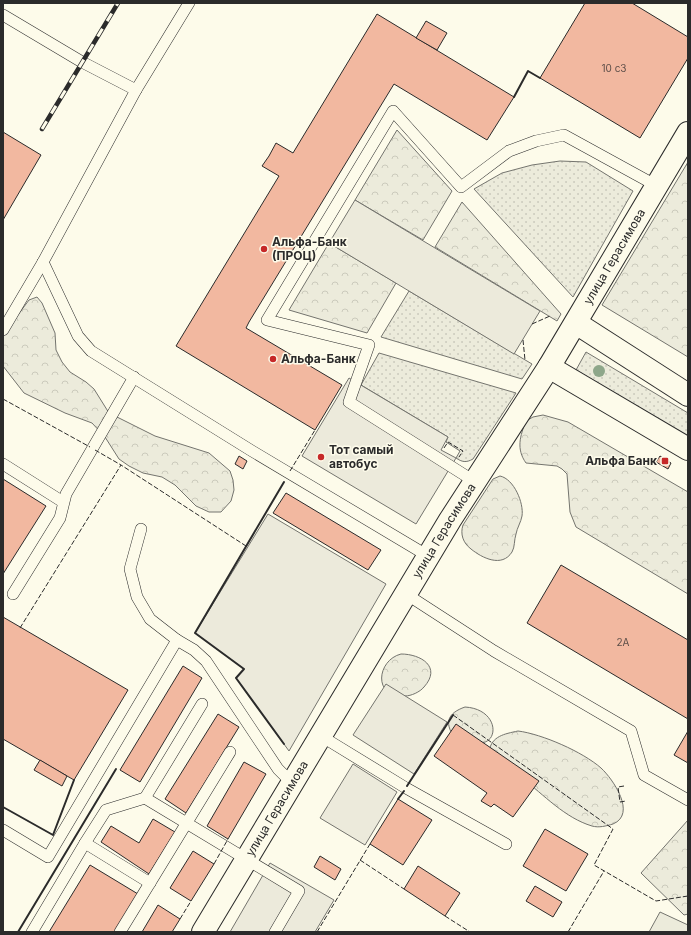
<svg xmlns="http://www.w3.org/2000/svg" width="691" height="935" font-family="Inter,sans-serif">
<defs>
<pattern id="grass-dots" width="8" height="8" patternUnits="userSpaceOnUse"><rect width="8" height="8" fill="#ecebdb"/><path d="M2 2h.1M6 6h.1" fill="none" stroke="#cbcabc" stroke-width="1.8" stroke-linecap="round"/></pattern>
<pattern id="forest-crowns" width="20" height="18" patternUnits="userSpaceOnUse"><rect width="20" height="18" fill="#ecebdb"/><path d="M2 6a3 3 0 1 1 6 0M12 15a3 3 0 1 1 6 0" fill="none" stroke="#cbcabc"/></pattern>
</defs>
<rect width="100%" height="100%" fill="#fdfbea"/>
<!-- grass -->
<g fill="url(#grass-dots)" stroke="#74746e">
<polygon points="560,161 586,162 633,191 573,297 474,189 502,173 532,165"/>
<polygon points="409,291 532,364 522,379 381,337"/>
<polygon points="586,352 688,413 688,437 576,370"/>
<path d="M 379,353 L 516,393 L 473,459 C 466,463 462,462 456,458 L 460,451 L 446,442 L 448,437 L 361,385 Z"/>
</g>
<!-- forest -->
<g fill="url(#forest-crowns)" stroke="#74746e">
<polygon points="397,130 452,191 423,240 355,200"/>
<polygon points="688,162 688,357 602,305"/>
<polygon points="462,202 561,314 557,321 435,247"/>
<polygon points="329,243 396,283 367,333 289,310"/>
<polygon points="37,297 42,303 55,333 56,350 62,362 70,372 86,382 94,389 109,413 155,436 209,453 230,471 233,480 234,490 231,501 221,512 209,512 196,506 175,485 162,477 143,473 129,466 119,459 105,437 92,423 65,413 24,393 3,366 3,335 29,300"/>
<path d="M 543,415 L 568,422 L 688,492 L 688,594 L 576,527 L 570,512 L 567,474 L 562,469 L 557,466 L 526,463 C 516,449 520,436 526,421 L 533,417 Z"/>
<path d="M 500,476 C 514,479 524,503 522,516 C 521,522 517,528 516,534 C 514,540 515,547 512,552 C 502,568 482,558 471,549 C 463,543 460,534 463,525 L 493,479 Z"/>
<path d="M 401,654 C 421,654 442,667 424,687 C 420,692 411,696 405,696 C 372,698 377,660 401,654 Z"/>
<path d="M 465,707 C 499,709 500,744 479,743 C 471,743 462,739 454,737 C 444,722 448,713 465,707 Z"/>
<path d="M 518,731 C 542,734 583,752 601,768 C 613,779 637,814 613,824 C 606,826 599,828 592,826 C 565,818 544,795 522,778 C 511,769 500,760 489,751 C 492,736 504,734 518,731 Z"/>
<polygon points="688,820 688,914 684,915 641,873"/>
</g>
<!-- park -->
<polygon fill="#ecebdb" stroke="#74746e" points="660,912 688,925 688,932 649,932"/>
<!-- parking -->
<g fill="#eceadb" stroke="#74746e">
<polygon points="355,200 540,311 514,354 329,243"/>
<polygon points="349,378 448,437 441,450 456,458 416,524 302,456"/>
<polygon points="268,514 386,584 289,751 236,678 244,669 195,633"/>
<polygon points="386,684 447,722 414,774 353,735"/>
<polygon points="353,764 397,792 365,845 320,818"/>
<polygon points="270,863 334,900 315,932 230,932"/>
</g>
<!-- building -->
<g fill="#f2b8a0" stroke="#2b2b2b">
<polygon points="585,3 632,3 688,37 688,58 640,138 540,78"/>
<polygon points="377,14 514,97 487,140 394,84 249,322 246,328 342,385 315,430 176,346 279,176 262,166 269,156 276,143 293,153"/>
<polygon points="426,21 447,33 437,50 416,38"/>
<polygon points="3,132 41,155 3,220"/>
<polygon points="239,456 247,461 243,469 235,464"/>
<polygon points="660,456 671,463 668,469 656,462"/>
<polygon points="3,479 46,506 3,574"/>
<polygon points="286,493 381,550 368,570 273,513"/>
<polygon points="561,565 688,640 688,719 527,623"/>
<polygon points="3,617 128,690 74,780 3,739"/>
<polygon points="183,666 202,678 140,782 120,770"/>
<polygon points="218,714 239,727 186,813 165,799"/>
<polygon points="456,724 539,781 513,817 494,804 491,807 481,801 487,793 434,756"/>
<polygon points="688,731 688,763 674,755"/>
<polygon points="40,760 67,776 62,786 34,770"/>
<polygon points="244,762 266,774 228,839 207,826"/>
<polygon points="398,799 432,820 403,865 370,844"/>
<polygon points="153,819 175,832 149,874 101,842 111,826 139,843"/>
<polygon points="545,829 588,854 566,891 523,866"/>
<polygon points="193,851 214,864 191,901 170,888"/>
<polygon points="320,856 341,869 335,880 314,867"/>
<polygon points="90,865 138,894 115,932 49,932"/>
<polygon points="418,866 460,893 445,916 404,889"/>
<polygon points="535,886 562,902 553,917 526,901"/>
<polygon points="158,905 180,919 172,932 142,932"/>
</g>
<g fill="none" stroke-linecap="round" stroke-linejoin="round">
<!-- service casing -->
<g stroke="#2b2b2b" stroke-width="12">
<g id="service">
<polyline points="3,15 82,62 136,90"/>
<polyline points="43,262 78,336 91,351 252,451 428,556"/>
<polyline points="3,330 43,262 136,90 189,3"/>
<polyline points="3,464 63,502"/>
<polyline points="474,481 349,402 369,345 267,320 393,111 461,187 509,151 536,141 564,135 657,186"/>
<polyline points="13,594 60,518 66,494 134,377"/>
<polyline points="406,594 494,651 631,731 644,775 688,800"/>
<polyline points="177,640 194,650 206,661 278,769 292,783"/>
<polyline points="321,736 406,788 506,844"/>
<polyline points="145,798 202,704"/>
<polyline points="3,830 48,857 177,640 150,619 137,597 130,569 141,529"/>
<polyline points="85,843 106,810 145,798 299,891 275,932"/>
<polyline points="32,932 85,843 150,883"/>
<polyline points="120,932 230,752"/>
</g>
</g>
<!-- minor casing -->
<g stroke="#2b2b2b" stroke-width="24">
<g id="minor">
<polyline points="576,323 688,395"/>
<polyline points="549,367 688,449"/>
<path id="s1" d="M 203,932 L 450,520 L 549,367 L 688,133"/>
</g>
</g>
<!-- service -->
<use href="#service" stroke="#fdfbea" stroke-width="11"/>
<!-- minor -->
<use href="#minor" stroke="#fdfbea" stroke-width="22"/>
<!-- rail casing -->
<g stroke="#2b2b2b" stroke-width="4.5">
<polyline id="rail" points="42,129 118,3"/>
</g>
<!-- rail -->
<use href="#rail" stroke="#fdfbea" stroke-width="3" stroke-dasharray="9" stroke-linecap="butt"/>
<!-- fence -->
<g stroke="#2b2b2b" stroke-width="1" stroke-dasharray="5 2" stroke-linecap="butt">
<polyline points="532,324 550,316"/>
<polyline points="523,340 525,360"/>
<polyline points="3,399 90,447"/>
<polyline points="444,448 448,442 463,451 459,457"/>
<polyline points="95,450 121,465"/>
<polyline points="290,471 315,430"/>
<polyline points="20,628 121,465 246,546"/>
<polyline points="453,715 613,829 594,865 656,901 688,896"/>
<polyline points="624,786 618,787 620,802 626,801"/>
<polyline points="360,860 404,889"/>
<polyline points="214,864 228,839"/>
<polyline points="445,916 470,932"/>
<polyline points="180,919 191,901"/>
<polyline points="317,932 370,844"/>
<polyline points="568,932 604,871"/>
</g>
<!-- wall -->
<g stroke="#2b2b2b" stroke-width="2">
<polyline points="514,97 528,71 540,78"/>
<polyline points="284,482 195,633 244,669 236,678 284,744"/>
<polyline points="407,786 453,715"/>
<polyline points="398,799 404,791"/>
<polyline points="3,807 53,835 74,780"/>
<polyline points="18,932 116,769"/>
</g>
</g>
<!-- trees -->
<circle fill="#8ea78a" cx="599" cy="371" r="6"/>
<!-- markers -->
<g fill="#c62828" stroke="#fdfbea" stroke-width="1.5">
<circle cx="264" cy="249" r="4"/>
<circle cx="273" cy="359" r="4"/>
<circle cx="321" cy="457" r="4"/>
<rect x="661" y="457" width="8" height="8" rx="2"/>
</g>
<g text-anchor="middle" stroke-width="3" stroke-linejoin="round" paint-order="stroke">
<!-- number labels -->
<g font-size="10" fill="#5d4e48">
<text x="614" y="72">10 с3</text>
<text x="623" y="646">2А</text>
</g>
<!-- poi labels -->
<g font-size="12" font-weight="bold" fill="#2b2b2b" stroke="#fdfbea" text-anchor="start">
<text x="272" y="246">Альфа-Банк<tspan x="272" dy="14">(ПРОЦ)</tspan></text>
<text x="281" y="363">Альфа-Банк</text>
<text x="329" y="454">Тот самый<tspan x="329" dy="14">автобус</tspan></text>
<text x="657" y="465" text-anchor="end">Альфа Банк</text>
</g>
<!-- street labels -->
<g font-size="12" fill="#2b2b2b" stroke="#fdfbea">
<text dy="4" stroke="none"><textPath href="#s1" startOffset="791">улица Герасимова</textPath></text>
<text dy="4" stroke="none"><textPath href="#s1" startOffset="468">улица Герасимова</textPath></text>
<text dy="4" stroke="none"><textPath href="#s1" startOffset="144">улица Герасимова</textPath></text>
</g>
</g>
<!-- border -->
<rect width="691" height="935" fill="none" stroke="#2b2b2b" stroke-width="8"/>
</svg>
